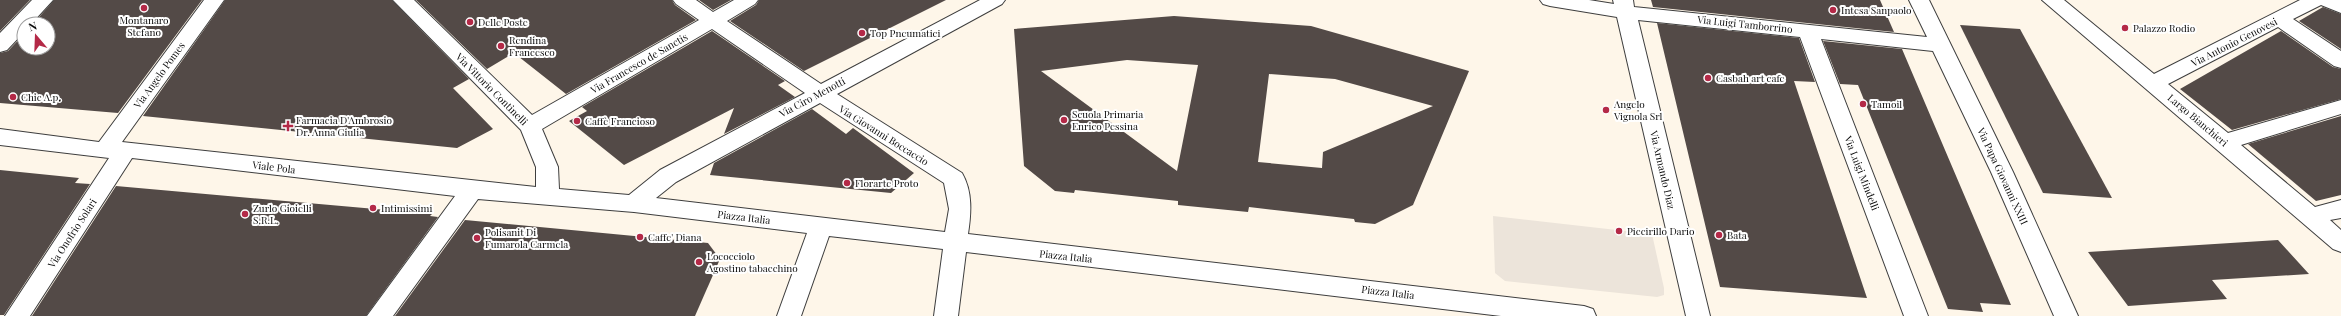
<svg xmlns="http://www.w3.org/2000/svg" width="2341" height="316" font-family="'Playfair Display',serif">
<rect width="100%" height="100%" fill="#fef6e9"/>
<!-- plaza -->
<polygon fill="#ece4da" points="1493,216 1652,234 1664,288 1664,295 1657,297 1505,281 1495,273"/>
<!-- building -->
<g fill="#534a47" fill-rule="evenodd">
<polygon points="0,0 30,0 0,31"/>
<polygon points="54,0 202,0 118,113 0,103 0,53 8,51 24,34 24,48 48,48 48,24 33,24"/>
<polygon points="225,0 392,0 469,79 453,88 493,129 457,148 143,116"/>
<polygon points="416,0 672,0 675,5 696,20 566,94 514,53 487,69"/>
<polygon points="699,0 731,0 713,10"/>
<polygon points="759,0 946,0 804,71 730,21 756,5"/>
<polygon points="1651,0 1880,0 1894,32 1653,7"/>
<polygon points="2323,7 2341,14 2341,49 2299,21"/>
<path d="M 1174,16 L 1311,26 L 1469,71 L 1413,205 L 1375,224 L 1355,222 L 1354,219 L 1249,207 L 1248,212 L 1178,205 L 1178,201 L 1075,190 L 1074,193 L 1055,191 L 1024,166 L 1014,29 ZM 1127,60 L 1198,65 L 1177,171 L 1041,71 ZM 1269,74 L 1335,79 L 1433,106 L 1323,152 L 1322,168 L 1258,162 Z"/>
<polygon points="1657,23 1799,38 1815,82 1794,81 1867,298 1720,287"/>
<polygon points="1960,25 2020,29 2112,198 2043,193"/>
<polygon points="712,31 785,81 778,85 795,97 724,134 734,108 624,165 569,121 587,111 582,107"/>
<polygon points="2281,31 2333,67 2341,69 2341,99 2232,130 2180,89"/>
<polygon points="1823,41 1902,49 2011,305 1980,303 1983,312 1948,309 1858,85 1840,84"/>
<polygon points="812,109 846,134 853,128 914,173 891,193 710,175 714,163"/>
<polygon points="2341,116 2341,195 2316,201 2248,144"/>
<polygon points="0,170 79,178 75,183 90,184 4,315 0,315"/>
<polygon points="116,186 432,214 430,216 438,217 366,316 32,316"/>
<polygon points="465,220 708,243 720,259 695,316 395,316"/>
<polygon points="2278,240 2309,274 2212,280 2227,299 2128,306 2088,252"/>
</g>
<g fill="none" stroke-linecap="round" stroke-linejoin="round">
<!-- minor casing -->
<g stroke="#3e3e3e" stroke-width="2">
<g id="minor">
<polygon points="32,0 53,0 31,24 24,24 24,32 7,50 0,52 0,33"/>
<path d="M 204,0 L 224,0 L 122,142 L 536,187 L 536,167 L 521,130 L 393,0 L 414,0 L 532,115 L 699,20 L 676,4 L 673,0 L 696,0 L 713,12 L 734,0 L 758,0 L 755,4 L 727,21 L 821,84 L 980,0 L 1005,0 L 1002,4 L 837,94 L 962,173 C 973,192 971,214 968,234 L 1584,306 L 1593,309 L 1596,316 L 1501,316 L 966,252 L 958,316 L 934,316 L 943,249 L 829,236 L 801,316 L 777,316 L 807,233 L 634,212 L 478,199 L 393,316 L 367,316 L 455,196 L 132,158 L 30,316 L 5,316 L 109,158 L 0,145 L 0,129 L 99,142 ZM 712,29 L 805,93 L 660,170 L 629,195 L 559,189 L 558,167 L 542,129 ZM 820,103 L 944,183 L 949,209 L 945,232 L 656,198 L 676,182 Z"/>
<polygon points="1540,0 1589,0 1614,4 1613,0 1633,0 1634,7 1927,37 1909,0 1929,0 2013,172 2078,316 2054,316 1991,172 1933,51 1821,39 1928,316 1904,316 1800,37 1638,20 1710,316 1686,316 1617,17 1550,6 1543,4"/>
<polygon points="2042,0 2064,0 2154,74 2300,0 2341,0 2341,13 2321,5 2293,19 2341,51 2341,68 2334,66 2278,27 2168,84 2228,133 2341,100 2341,114 2241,145 2315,207 2341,200 2341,218 2330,220 2341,230 2341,252 2333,249"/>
</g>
</g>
<!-- minor -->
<use href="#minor" fill="#fff" fill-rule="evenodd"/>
</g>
<!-- markers -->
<g fill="#b42947" stroke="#fff" stroke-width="1.5">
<circle cx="144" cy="8" r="4"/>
<circle cx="1833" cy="10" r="4"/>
<circle cx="470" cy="22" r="4"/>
<circle cx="2125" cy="28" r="4"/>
<circle cx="862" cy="33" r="4"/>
<circle cx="501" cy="46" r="4"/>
<circle cx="1708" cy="78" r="4"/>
<circle cx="13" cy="97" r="4"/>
<circle cx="1863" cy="104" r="4"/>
<circle cx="1606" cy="110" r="4"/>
<circle cx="1064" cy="120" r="4"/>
<circle cx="577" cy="121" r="4"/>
<path d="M286 120h4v4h4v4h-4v4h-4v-4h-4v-4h4z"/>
<circle cx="847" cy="183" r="4"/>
<circle cx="373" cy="208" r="4"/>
<circle cx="245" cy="214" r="4"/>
<circle cx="1619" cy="231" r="4"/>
<circle cx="1719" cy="235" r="4"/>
<circle cx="640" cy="237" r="4"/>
<circle cx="477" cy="238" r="4"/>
<circle cx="699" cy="262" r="4"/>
</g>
<g text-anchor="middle" stroke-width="4" stroke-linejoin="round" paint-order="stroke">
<!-- poi labels -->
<g font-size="10" fill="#0b0b0b" stroke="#fff" text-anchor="start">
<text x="1841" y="14">Intesa Sanpaolo</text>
<text x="144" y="24" text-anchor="middle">Montanaro<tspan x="144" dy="12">Stefano</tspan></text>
<text x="478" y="26">Delle Poste</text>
<text x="2133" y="32">Palazzo Rodio</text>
<text x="870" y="37">Top Pneumatici</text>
<text x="509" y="44">Rendina<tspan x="509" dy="12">Francesco</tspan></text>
<text x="1716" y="82">Casbah art cafe</text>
<text x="21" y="101">Chic A.p.</text>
<text x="1614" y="108">Angelo<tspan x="1614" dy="12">Vignola Srl</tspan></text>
<text x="1871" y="108">Tamoil</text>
<text x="1072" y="118">Scuola Primaria<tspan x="1072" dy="12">Enrico Pessina</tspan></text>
<text x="296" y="124">Farmacia D'Ambrosio<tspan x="296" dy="12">Dr. Anna Giulia</tspan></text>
<text x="585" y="125">Caffè Francioso</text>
<text x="855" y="187">Florarte Proto</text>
<text x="253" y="212">Zurlo Gioielli<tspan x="253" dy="12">S.R.L.</tspan></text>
<text x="381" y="212">Intimissimi</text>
<text x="1627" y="235">Piccirillo Dario</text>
<text x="485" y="236">Polisanit Di<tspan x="485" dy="12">Fumarola Carmela</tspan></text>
<text x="1727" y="239">Bata</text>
<text x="648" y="241">Caffe' Diana</text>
<text x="707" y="260">Lococciolo<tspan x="707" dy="12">Agostino tabacchino</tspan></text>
</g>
<!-- street labels -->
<g font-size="10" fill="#0b0b0b" stroke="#fff">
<text transform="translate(1745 24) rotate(6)" y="4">Via Luigi Tamborrino</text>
<text transform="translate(2234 42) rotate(-27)" y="4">Via Antonio Genovesi</text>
<text transform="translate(639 63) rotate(-30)" y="4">Via Francesco de Sanctis</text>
<text transform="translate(159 75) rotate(-54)" y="4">Via Angelo Pomes</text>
<text transform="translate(492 89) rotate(45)" y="4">Via Vittorio Continelli</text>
<text transform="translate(812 97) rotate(-28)" y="4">Via Ciro Menotti</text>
<text transform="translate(2198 120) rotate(40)" y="4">Largo Bianchieri</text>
<text transform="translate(884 135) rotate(32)" y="4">Via Giovanni Boccaccio</text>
<text transform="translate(274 167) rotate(7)" y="4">Viale Pola</text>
<text transform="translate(1663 170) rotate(77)" y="4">Via Armando Diaz</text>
<text transform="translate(1862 173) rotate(69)" y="4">Via Luigi Mindelli</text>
<text transform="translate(2003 176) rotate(65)" y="4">Via Papa Giovanni XXIII</text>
<text transform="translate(744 217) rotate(7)" y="4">Piazza Italia</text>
<text transform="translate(72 233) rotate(-57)" y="4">Via Onofrio Solari</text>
<text transform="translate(1066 256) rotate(6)" y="4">Piazza Italia</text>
<text transform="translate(1388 292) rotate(7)" y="4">Piazza Italia</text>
</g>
</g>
<!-- north arrow -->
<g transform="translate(36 36) rotate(341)"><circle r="19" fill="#ffffff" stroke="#9d9d9d"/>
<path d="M0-3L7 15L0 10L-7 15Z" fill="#b42947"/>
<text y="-6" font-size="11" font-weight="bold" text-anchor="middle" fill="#0b0b0b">N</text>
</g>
</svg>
